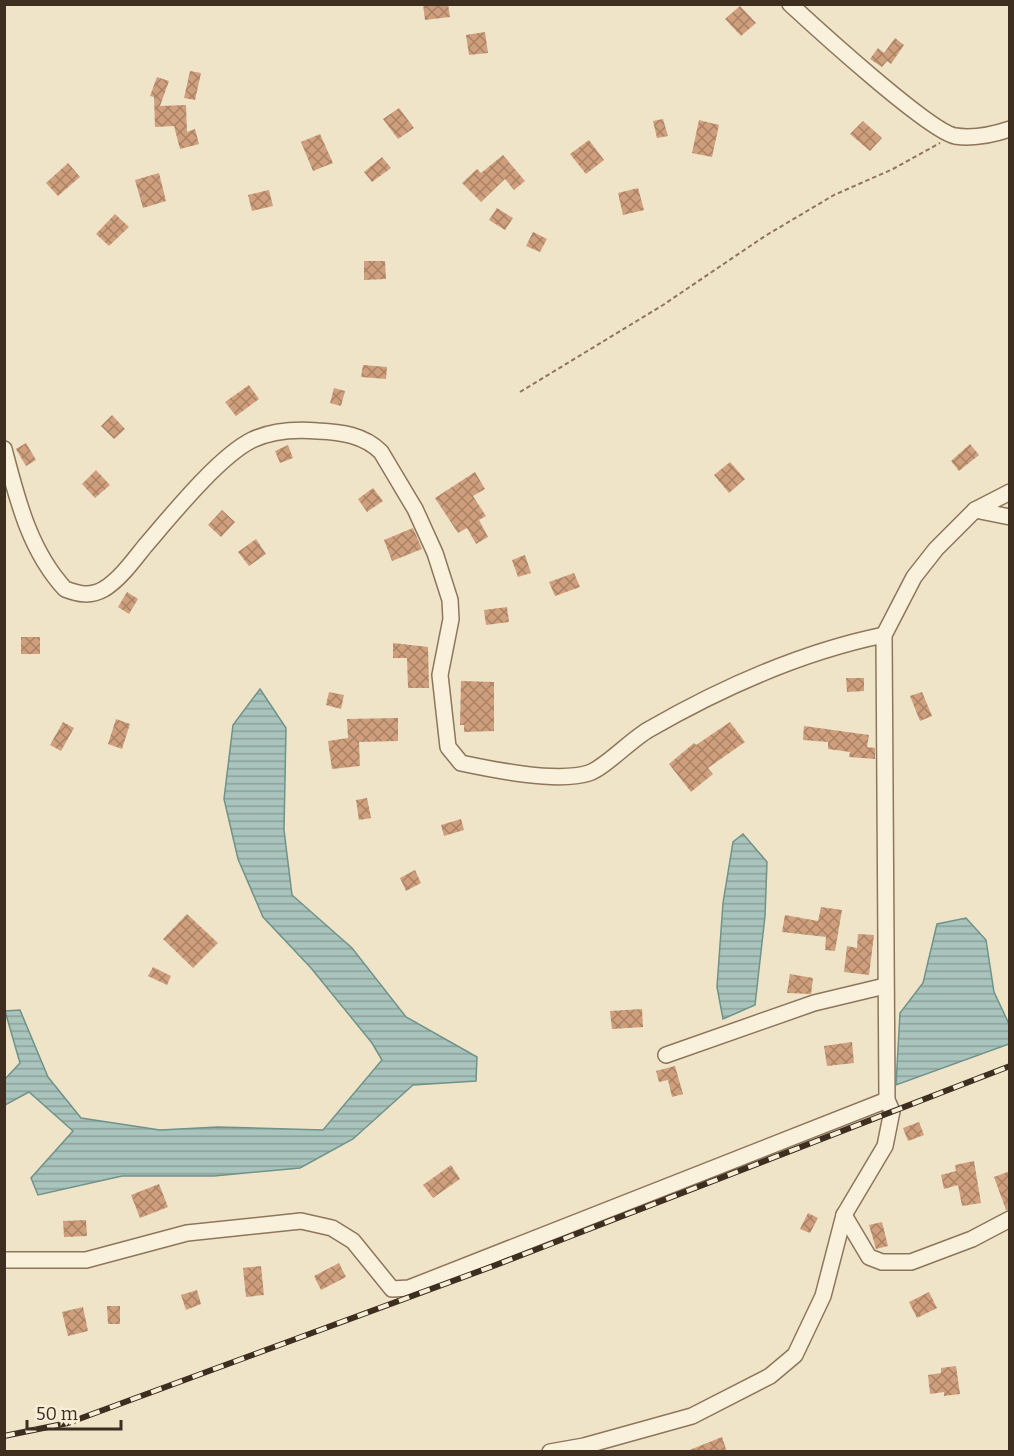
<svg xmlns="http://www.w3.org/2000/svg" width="1014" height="1456" font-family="Bitter,serif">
<defs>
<pattern id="water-rules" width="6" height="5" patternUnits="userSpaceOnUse" patternTransform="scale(1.5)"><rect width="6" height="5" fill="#a9c4bc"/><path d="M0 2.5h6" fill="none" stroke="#8ba098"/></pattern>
<pattern id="building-cross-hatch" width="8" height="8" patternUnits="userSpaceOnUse" patternTransform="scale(1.5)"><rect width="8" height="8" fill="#cf9f7d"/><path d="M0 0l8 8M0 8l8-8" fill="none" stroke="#a98266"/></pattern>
</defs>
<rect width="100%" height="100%" fill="#f0e4c8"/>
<!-- water -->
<g fill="url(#water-rules)" stroke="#6f938a" stroke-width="1.5">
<polygon points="260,689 286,728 284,830 292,895 352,948 406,1017 477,1057 476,1081 413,1085 353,1139 300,1168 214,1176 122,1176 38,1195 31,1178 73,1131 29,1092 5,1105 5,1079 20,1063 5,1011 20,1010 48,1077 81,1118 160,1130 218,1127 323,1130 382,1060 372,1043 311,968 263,917 238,859 224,799 233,725"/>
<polygon points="743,834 767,862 765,916 755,1005 723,1019 717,987 723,903 733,842"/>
<polygon points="966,918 986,940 994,992 1009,1024 1009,1044 896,1085 900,1013 923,983 937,924"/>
</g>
<!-- building -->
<g fill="url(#building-cross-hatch)">
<polygon points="423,4 448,4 450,17 425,20"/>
<polygon points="740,6 756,23 741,36 725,19"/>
<polygon points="485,32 488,53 469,55 466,35"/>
<polygon points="895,38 904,45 891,64 887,61 882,67 870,59 878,48 884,53"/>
<polygon points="190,71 201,73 195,100 184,98"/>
<polygon points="157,77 169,81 160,106 186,105 187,132 195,129 199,144 180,149 174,126 155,127 154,97 150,96"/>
<polygon points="399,108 414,128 398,139 383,119"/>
<polygon points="663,119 668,136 657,138 653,121"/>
<polygon points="699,120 719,125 712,157 692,153"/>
<polygon points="863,121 882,138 870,151 850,134"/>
<polygon points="320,134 333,163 313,171 301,142"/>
<polygon points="589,140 604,160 586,174 570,154"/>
<polygon points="503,155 525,181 514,190 505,179 481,202 462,183 477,169 481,173"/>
<polygon points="382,157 391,168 372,182 364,172"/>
<polygon points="68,163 80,177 58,196 46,183"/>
<polygon points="159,173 166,201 143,208 135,180"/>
<polygon points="638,188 644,210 623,215 618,193"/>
<polygon points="269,190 273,206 252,211 248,195"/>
<polygon points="497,208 513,218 505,230 489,220"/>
<polygon points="115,214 129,227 109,246 96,234"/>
<polygon points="533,232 547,239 540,252 526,246"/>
<polygon points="364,261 385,261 386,279 364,280"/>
<polygon points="363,365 387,367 386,379 361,377"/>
<polygon points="249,385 259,399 236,416 225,402"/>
<polygon points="334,388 345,391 341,406 330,403"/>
<polygon points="112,415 125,429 114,439 101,426"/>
<polygon points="26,443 36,460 26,466 16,449"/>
<polygon points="970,444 979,455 959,471 951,461"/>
<polygon points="288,445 293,458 280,463 275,451"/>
<polygon points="730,462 745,479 729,493 714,475"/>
<polygon points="96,470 110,485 95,498 82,484"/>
<polygon points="475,472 485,489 473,496 486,516 479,520 488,537 476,544 467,528 458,533 435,498"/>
<polygon points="373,488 383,501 367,512 358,499"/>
<polygon points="222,510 235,522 221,537 208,525"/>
<polygon points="413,528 422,549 392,561 384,540"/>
<polygon points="256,539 266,554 249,566 238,552"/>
<polygon points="525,555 531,573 518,577 512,560"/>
<polygon points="574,573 580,587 555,596 549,582"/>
<polygon points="127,592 138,599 129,614 118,607"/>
<polygon points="507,607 509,622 486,625 484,610"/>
<rect x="21" y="637" width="19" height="17"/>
<polygon points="393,643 428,647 429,688 408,688 407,658 393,658"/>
<polygon points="846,678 864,678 864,691 847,692"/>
<polygon points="461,681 494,682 494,731 464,732 464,725 460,725"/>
<polygon points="329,692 344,695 341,709 326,705"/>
<polygon points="922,692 932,716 920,721 910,696"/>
<polygon points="398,718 398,741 359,742 360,766 332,769 328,741 348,738 347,719"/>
<polygon points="116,719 130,724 122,749 108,744"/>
<polygon points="63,722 74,728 61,751 50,745"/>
<polygon points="730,722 745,742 708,768 713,774 691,792 669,764 694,743 696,745"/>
<polygon points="804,726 869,735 867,747 875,748 875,759 849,757 850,752 828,749 828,742 803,740"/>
<polygon points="367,798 371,818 359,820 356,800"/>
<polygon points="461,819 464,830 444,836 441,825"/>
<polygon points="415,870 421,883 406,891 400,878"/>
<polygon points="821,907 842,910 835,951 825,950 826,937 782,932 785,915 818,921"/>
<polygon points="187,914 218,943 193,968 163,939"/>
<polygon points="858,934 874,935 869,975 844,972 847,946 857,948"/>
<polygon points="153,967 171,976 167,985 148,976"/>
<polygon points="790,974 813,978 811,994 787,993"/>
<polygon points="642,1009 643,1027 612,1029 610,1011"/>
<polygon points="852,1042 854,1063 827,1066 824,1046"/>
<polygon points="675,1066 683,1094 672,1097 668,1080 659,1082 656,1071"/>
<polygon points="919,1122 924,1135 908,1141 903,1128"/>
<polygon points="974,1161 981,1203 962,1206 958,1185 944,1189 941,1175 956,1171 955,1165"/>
<polygon points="451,1165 460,1179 433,1198 423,1185"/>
<polygon points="1010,1171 1010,1209 1006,1210 994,1177"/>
<polygon points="159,1184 168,1207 140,1218 131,1195"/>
<polygon points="808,1213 818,1218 810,1233 800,1229"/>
<polygon points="86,1220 87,1236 64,1237 63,1221"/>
<polygon points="882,1222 888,1246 876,1249 869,1225"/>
<polygon points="339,1263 346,1277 321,1290 314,1276"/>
<polygon points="261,1266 264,1295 246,1297 243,1268"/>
<polygon points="197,1290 201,1304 186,1310 181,1295"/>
<polygon points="929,1292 937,1308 917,1318 909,1302"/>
<polygon points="107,1306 120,1306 120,1324 108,1324"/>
<polygon points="83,1307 88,1331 68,1336 62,1312"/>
<polygon points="956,1366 960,1394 944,1396 944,1392 930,1394 928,1375 941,1373 941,1368"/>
<polygon points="722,1437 727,1452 687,1452 687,1451"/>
</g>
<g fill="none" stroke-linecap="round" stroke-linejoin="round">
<!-- street casing -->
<g stroke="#8d765c" stroke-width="18">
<g id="street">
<path d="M 790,4 C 816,28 929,131 955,136 C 974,139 992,135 1010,129"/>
<path d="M 4,449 C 17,498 29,550 65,589 C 78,594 90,597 104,589 C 120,579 133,561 145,546 C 170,517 218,457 252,440 C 273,430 295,429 318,431 C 341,432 364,435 381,452 L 415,509 L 435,553 L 450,600 L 451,619 L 440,675 L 448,747 L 461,763 C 494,770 557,783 589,773 C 604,768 631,740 648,730 C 721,688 801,652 884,635"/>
<polyline points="975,510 1010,517"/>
<polyline points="666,1055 814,1003 885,986"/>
<polyline points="844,1215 869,1257 882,1262 911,1262 972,1239 1010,1219"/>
<polyline points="4,1260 86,1260 187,1233 301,1221 332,1228 353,1241 392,1289 409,1288 887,1100"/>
<polyline points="550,1452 584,1446 692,1416 770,1376 795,1355 823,1296 844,1215 885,1146 892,1111 887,1100 884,635 914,577 936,549 975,510 1010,492"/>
</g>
</g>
<!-- path -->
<polyline stroke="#8d765c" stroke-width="2" stroke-dasharray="4.5 3" stroke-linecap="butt" points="520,392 663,305 765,236 834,195 893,169 940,143"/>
<!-- street -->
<use href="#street" stroke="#faf1dc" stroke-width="15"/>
<!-- rail casing -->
<g stroke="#3d2e20" stroke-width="6">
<polyline id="rail" points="4,1436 68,1423 496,1265 1010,1066"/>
</g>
<!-- rail -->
<use href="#rail" stroke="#f7eed8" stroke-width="4" stroke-dasharray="11" stroke-linecap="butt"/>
</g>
<!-- border -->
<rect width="1014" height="1456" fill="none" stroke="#3d2e20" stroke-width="12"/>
<!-- scale -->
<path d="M27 1420v9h94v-9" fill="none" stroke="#3d2e20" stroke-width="3"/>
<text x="36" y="1420" font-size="18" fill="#3d2e20" stroke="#f7eed8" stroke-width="4.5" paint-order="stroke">50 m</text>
</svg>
